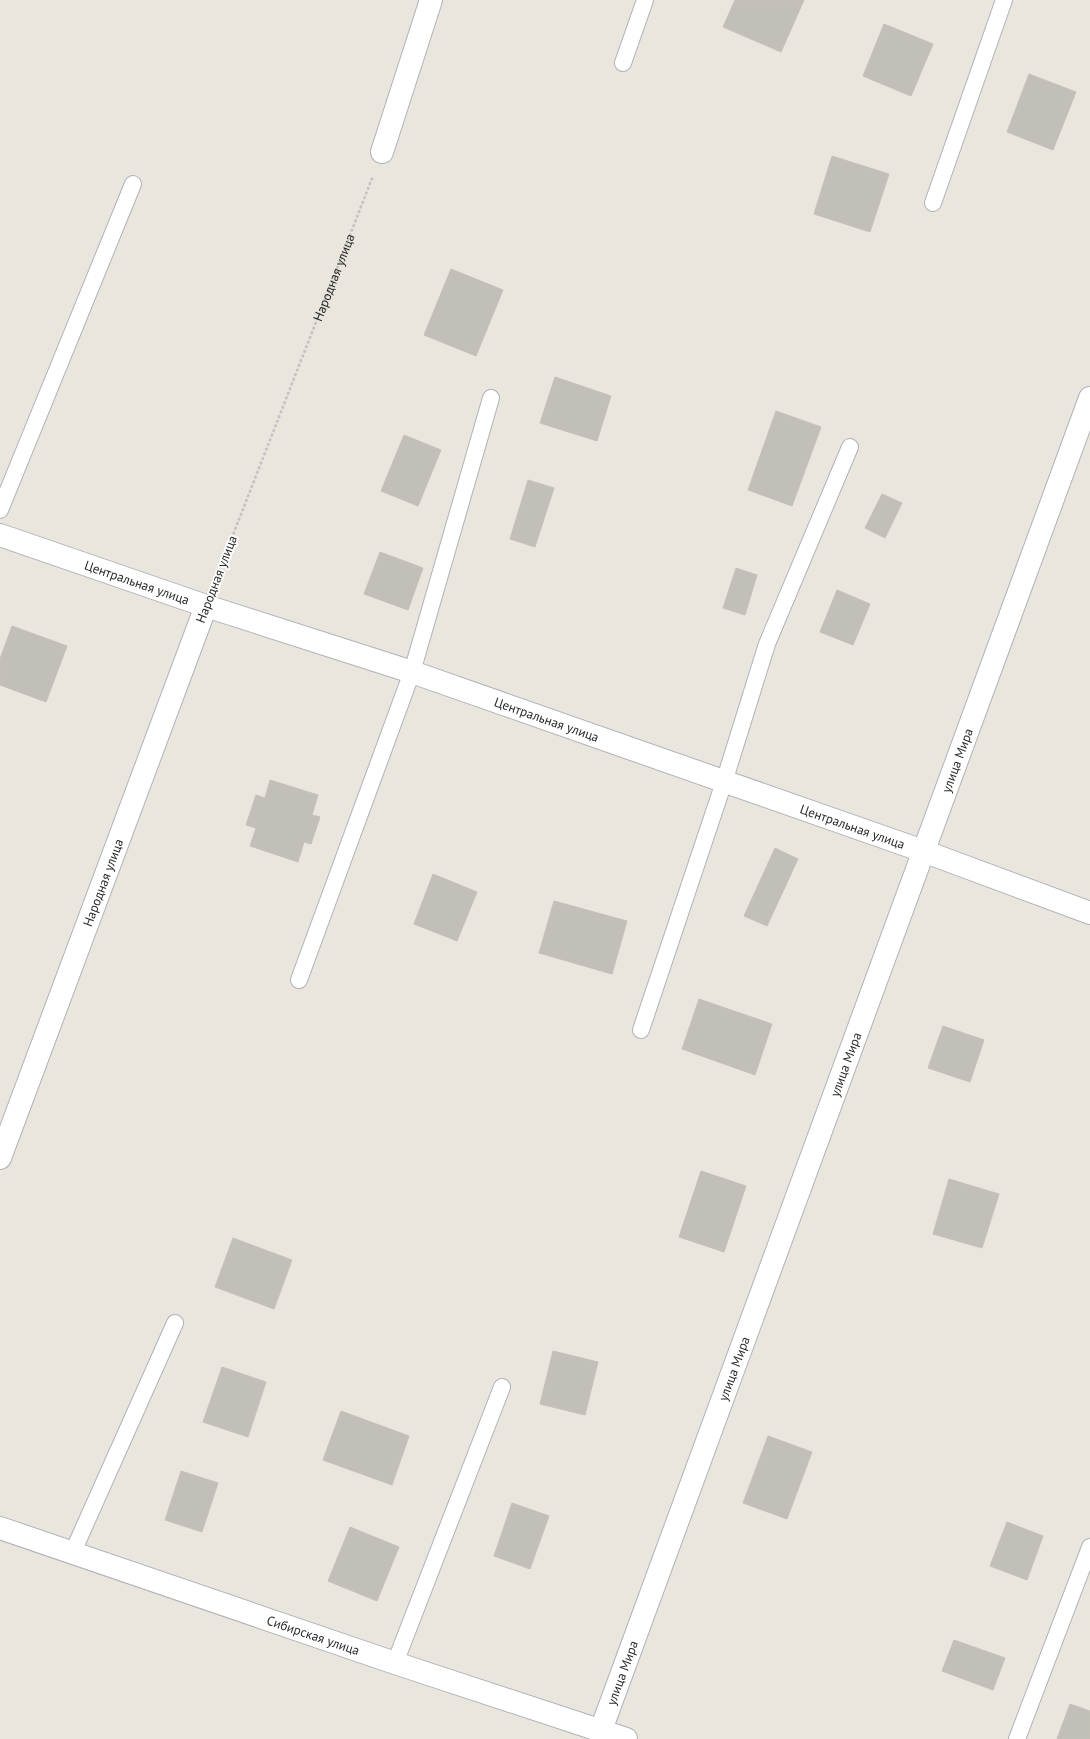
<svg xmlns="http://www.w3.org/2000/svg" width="1090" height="1739" font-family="'PT Sans',sans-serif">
<rect width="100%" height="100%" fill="#eae5dd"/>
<!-- building -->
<g fill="#c2bfb9" stroke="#c5c1b7">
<polygon points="735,0 804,0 781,52 723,27"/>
<polygon points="884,24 933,44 911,96 863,76"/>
<polygon points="1029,74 1076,92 1053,150 1007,132"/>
<polygon points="832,156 889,174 870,232 814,214"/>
<polygon points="451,269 503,290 476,356 424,335"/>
<polygon points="555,377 611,396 597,441 540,423"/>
<polygon points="776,411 821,427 792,506 748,490"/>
<polygon points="404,435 441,450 418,506 381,491"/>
<polygon points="528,480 554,488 535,547 510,539"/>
<polygon points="882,494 902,503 885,538 865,528"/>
<polygon points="380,552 423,568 408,610 364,594"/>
<polygon points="736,568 757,575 745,615 723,608"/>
<polygon points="837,590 870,604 853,645 820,632"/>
<polygon points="12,626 67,646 46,702 0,685 0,659"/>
<polygon points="270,780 318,795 312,815 320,817 311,844 304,842 298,862 250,846 256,828 246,825 256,795 265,798"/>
<polygon points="775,848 798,859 767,926 744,916"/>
<polygon points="433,874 477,892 457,941 414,924"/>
<polygon points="554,901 627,921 612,974 539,953"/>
<polygon points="699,999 772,1024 755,1075 682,1049"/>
<polygon points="943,1026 984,1040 970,1082 928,1068"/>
<polygon points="701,1171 746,1186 724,1252 679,1237"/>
<polygon points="949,1179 999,1194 982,1248 933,1234"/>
<polygon points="233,1238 292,1260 274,1309 215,1287"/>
<polygon points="553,1351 598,1362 585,1415 540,1404"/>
<polygon points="222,1367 266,1382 248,1437 203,1422"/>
<polygon points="341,1411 409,1436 392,1485 323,1460"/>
<polygon points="768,1436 812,1452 787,1519 743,1503"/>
<polygon points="181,1471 218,1483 202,1532 165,1520"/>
<polygon points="512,1503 549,1516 530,1569 494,1556"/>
<polygon points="1007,1522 1043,1536 1027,1580 990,1566"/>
<polygon points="350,1527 399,1547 377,1601 328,1581"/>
<polygon points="954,1640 1005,1658 993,1690 942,1671"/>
<polygon points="1070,1704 1090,1711 1090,1739 1057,1739"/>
</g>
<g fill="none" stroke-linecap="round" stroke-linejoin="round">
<!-- service casing -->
<g stroke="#b0b2bb" stroke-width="18">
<g id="service">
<polyline points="623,63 645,0"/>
<polyline points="933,203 1004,0"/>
<polyline points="0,510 133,184"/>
<polyline points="299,980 412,672 491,398"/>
<polyline points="641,1030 724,782 767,644 850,447"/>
<polyline points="72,1554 175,1323"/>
<polyline points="395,1663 502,1387"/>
<polyline points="1017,1739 1090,1547"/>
</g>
</g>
<!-- minor casing -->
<g stroke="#b0b2bb" stroke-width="24">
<g id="minor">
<polyline points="382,152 431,0"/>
<path id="s2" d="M 0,535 L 206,606 L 412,672 L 923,851 L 1090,913"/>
<path id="s3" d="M 0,1158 L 206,606"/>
<path id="s4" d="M 0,1528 L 395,1663 L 626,1739"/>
<path id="s5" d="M 601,1730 L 1090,398"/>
</g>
</g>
<!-- path -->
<path stroke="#c3c3c3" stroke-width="2.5" stroke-dasharray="3 2" stroke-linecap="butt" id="s1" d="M 215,581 L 373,176"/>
<!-- service -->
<use href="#service" stroke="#fff" stroke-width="16"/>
<!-- minor -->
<use href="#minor" stroke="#fff" stroke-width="22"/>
</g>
<g text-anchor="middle" stroke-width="3.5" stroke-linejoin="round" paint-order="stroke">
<!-- street labels -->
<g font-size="13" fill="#292929" stroke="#fff">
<text dy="5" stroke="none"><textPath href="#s1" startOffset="326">Народная улица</textPath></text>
<text transform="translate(216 579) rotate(-69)" y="5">Народная улица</text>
<text dy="5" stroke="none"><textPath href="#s2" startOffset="145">Центральная улица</textPath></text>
<text dy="5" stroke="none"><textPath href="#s2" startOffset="577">Центральная улица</textPath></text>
<text dy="5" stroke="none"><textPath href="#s5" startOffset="1033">улица Мира</textPath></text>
<text dy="5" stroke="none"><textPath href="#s2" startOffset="901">Центральная улица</textPath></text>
<text dy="5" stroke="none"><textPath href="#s3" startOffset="294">Народная улица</textPath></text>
<text dy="5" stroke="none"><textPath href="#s5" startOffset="709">улица Мира</textPath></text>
<text dy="5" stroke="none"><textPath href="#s5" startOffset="385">улица Мира</textPath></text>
<text dy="5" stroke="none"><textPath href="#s4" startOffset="331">Сибирская улица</textPath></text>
<text dy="5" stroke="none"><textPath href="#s5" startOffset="61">улица Мира</textPath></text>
</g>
</g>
</svg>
